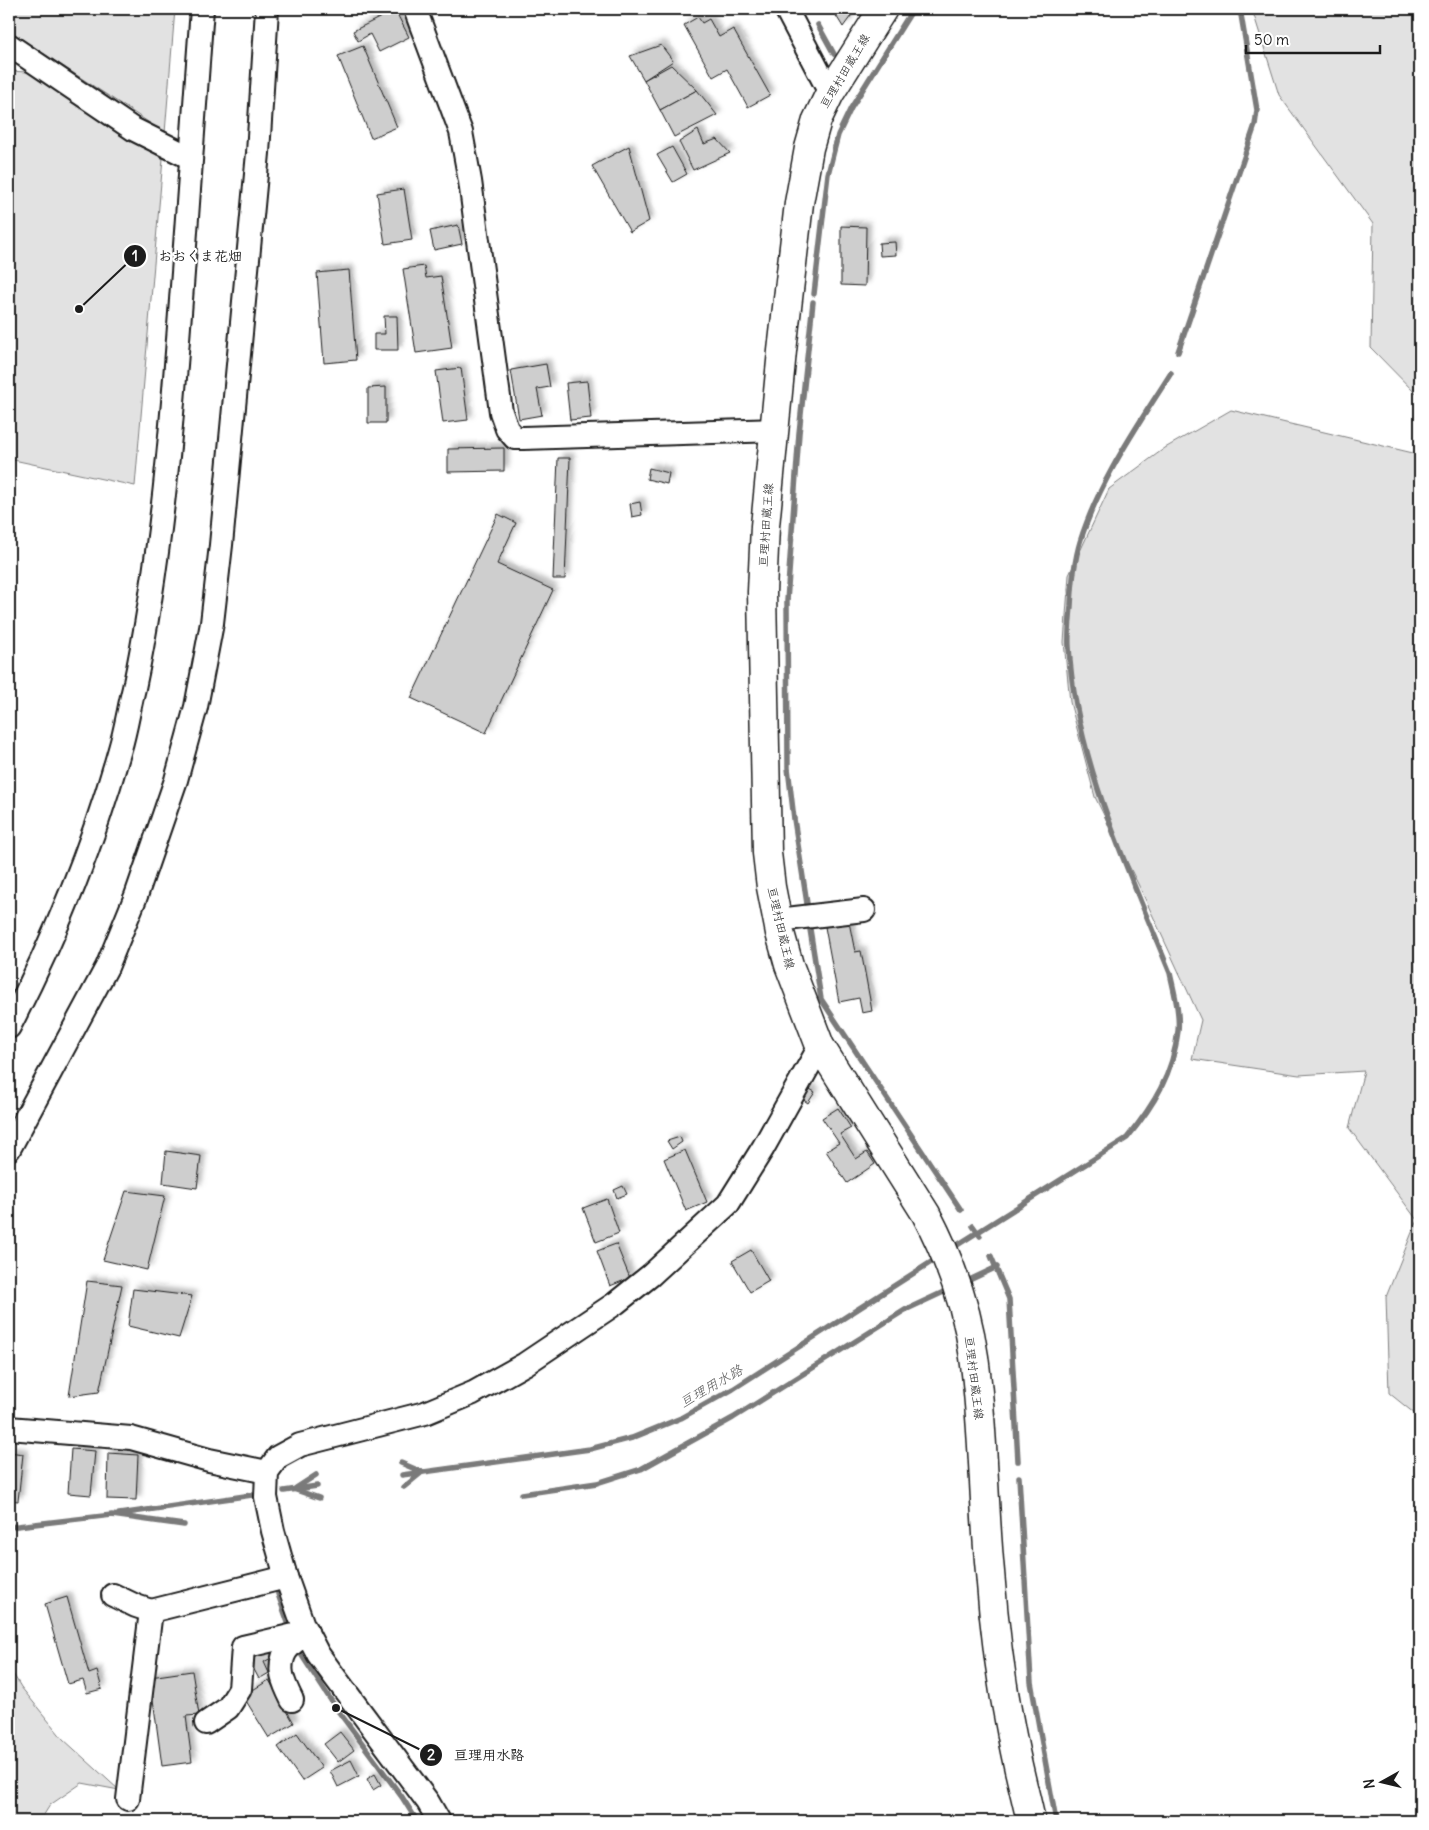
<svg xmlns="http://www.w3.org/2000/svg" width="1429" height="1830" font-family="Delius,'Klee One',sans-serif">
<defs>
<filter id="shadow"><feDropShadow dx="4.5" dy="-4.5" stdDeviation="2.5" flood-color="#0004"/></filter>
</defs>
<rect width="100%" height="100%" fill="#fff"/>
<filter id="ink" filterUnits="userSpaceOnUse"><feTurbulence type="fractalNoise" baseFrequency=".02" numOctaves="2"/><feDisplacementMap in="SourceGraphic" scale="10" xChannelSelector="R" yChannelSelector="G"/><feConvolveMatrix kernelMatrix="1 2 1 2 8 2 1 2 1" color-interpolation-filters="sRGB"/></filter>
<g filter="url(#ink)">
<!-- green -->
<g fill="#e2e2e2" stroke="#7f7f7f">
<polygon points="9,9 175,9 165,133 20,38 9,36"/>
<polygon points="1252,9 1420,9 1420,398 1371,348 1373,224 1279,95"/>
<polygon points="9,71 28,72 163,159 135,486 9,459"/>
<polygon points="1231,410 1413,453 1420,452 1420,1418 1389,1393 1386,1297 1417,1220 1349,1128 1364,1071 1299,1075 1192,1059 1201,1020 1140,888 1095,797 1070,702 1064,642 1069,575 1109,489 1165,448"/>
<polygon points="9,1667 21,1687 63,1739 119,1790 82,1783 50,1805 40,1821 9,1821"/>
</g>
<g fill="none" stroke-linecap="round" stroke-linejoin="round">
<!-- stream -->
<g stroke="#7a7a7a" stroke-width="5.5">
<polyline points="818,25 834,54"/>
<polyline points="814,294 828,174 838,135 851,108 913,9"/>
<polyline points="1178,352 1255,125 1257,110 1240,9"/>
<polyline points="808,910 794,819 788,768 787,601 799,433 813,302"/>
<polyline points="809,923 821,999 961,1210"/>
<polyline points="973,1226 980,1236"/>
<path d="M 951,1249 L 1127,1138 C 1154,1105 1173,1074 1178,1031 C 1180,1012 1174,992 1170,973 C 1129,871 1075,759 1069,647 C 1068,634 1070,619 1071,606 C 1072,585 1074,562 1080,542 C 1099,481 1137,427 1171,373"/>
<polyline points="991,1256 1009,1299 1018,1461"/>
<polyline points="963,1283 997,1267"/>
<polyline points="401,1463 422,1472"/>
<polyline points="402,1475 590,1449 632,1438 681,1418 733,1389 939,1257"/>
<polyline points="1019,1477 1031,1682 1056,1821"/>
<polyline points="404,1487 421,1473"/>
<polyline points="296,1488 316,1475"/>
<polyline points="296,1490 319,1498"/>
<polyline points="284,1491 317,1486"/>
<polyline points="522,1494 597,1483 641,1469 733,1418 905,1310 950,1289"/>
<polyline points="119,1514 252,1495"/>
<polyline points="9,1527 112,1515 184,1525"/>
<polyline points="278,1594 290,1628"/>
<polyline points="299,1651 336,1708 402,1797 417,1821"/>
</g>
</g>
<!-- building -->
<g fill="#cecece" stroke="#1c1c1c" filter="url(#shadow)">
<polygon points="832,9 856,9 843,27"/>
<polygon points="395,10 409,37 379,52 370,34 358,41 353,31"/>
<polygon points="698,17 702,23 709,19 719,37 733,29 770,95 748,107 727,69 713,77 684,25"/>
<polygon points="661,45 673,61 644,80 630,56"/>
<polygon points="363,46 397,127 371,138 338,56"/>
<polygon points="671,65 697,90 660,110 644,80"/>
<polygon points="697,90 717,115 674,137 660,110"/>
<polygon points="698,130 704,144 717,139 730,153 693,170 679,142"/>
<polygon points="629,146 649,221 630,232 592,166"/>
<polygon points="672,147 687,174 673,182 657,155"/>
<polygon points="404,189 412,240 385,244 377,193"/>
<polygon points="458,225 462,244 434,250 430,231"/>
<polygon points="841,226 866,227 865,286 841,285"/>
<polygon points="895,242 896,255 880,256 879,243"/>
<polygon points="424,266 426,278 441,276 452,348 416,353 403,269"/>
<polygon points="349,270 356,360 324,363 317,273"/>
<polygon points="384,316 397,316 398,350 374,350 374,334 385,334"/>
<polygon points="546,364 550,387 537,389 542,415 519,419 511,370"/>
<polygon points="461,368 468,420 443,423 436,371"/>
<polygon points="587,381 591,418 570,420 566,383"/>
<polygon points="386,387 386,423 368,423 368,388"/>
<polygon points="504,448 504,471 448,472 448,449"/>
<polygon points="558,458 570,458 565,579 553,579"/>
<polygon points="649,468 669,473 667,484 647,479"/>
<polygon points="640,502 642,515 632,517 630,504"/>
<polygon points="498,514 516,523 497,564 553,590 486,733 411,698"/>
<polygon points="849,922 855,952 861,951 872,1011 862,1013 859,998 839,1002 825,927"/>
<polygon points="808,1088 815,1092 808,1103 802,1099"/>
<polygon points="838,1108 851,1128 840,1134 856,1159 867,1152 875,1164 847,1183 826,1151 839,1143 822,1118"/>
<polygon points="680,1137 682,1142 672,1149 667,1141"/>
<polygon points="685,1150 707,1202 686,1211 664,1159"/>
<polygon points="166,1151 201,1156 197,1188 163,1183"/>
<polygon points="623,1186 627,1194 617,1198 614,1190"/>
<polygon points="126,1191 165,1196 147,1270 103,1260"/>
<polygon points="607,1199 619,1233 596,1242 583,1208"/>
<polygon points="616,1244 630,1278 610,1286 597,1251"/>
<polygon points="751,1250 769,1281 750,1292 732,1261"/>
<polygon points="87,1281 122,1285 99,1392 69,1396"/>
<polygon points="133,1289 192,1296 179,1338 128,1326"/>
<polygon points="71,1449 95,1451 91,1495 68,1493"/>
<polygon points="9,1452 23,1454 18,1501 9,1500"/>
<polygon points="108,1453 138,1455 136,1500 107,1499"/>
<polygon points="67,1597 89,1674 97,1671 102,1689 87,1693 83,1680 68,1684 45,1604"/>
<polygon points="271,1645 276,1655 264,1662 269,1673 259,1679 248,1658"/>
<polygon points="192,1671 199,1715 186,1716 192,1762 162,1766 150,1677"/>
<polygon points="269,1680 294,1723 269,1738 243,1696"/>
<polygon points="340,1732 354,1750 338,1762 324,1744"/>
<polygon points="297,1733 322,1768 302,1781 278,1747"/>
<polygon points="351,1760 359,1776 338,1787 330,1771"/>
<polygon points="375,1774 381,1785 373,1790 367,1779"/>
</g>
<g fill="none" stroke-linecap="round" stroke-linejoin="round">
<!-- minor casing -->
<g stroke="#1c1c1c" stroke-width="26">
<g id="minor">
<polyline points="415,9 461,132 470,181 501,412 507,429 515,438 523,438 775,430"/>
<polyline points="786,9 830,93"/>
<polyline points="9,45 133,129 191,158"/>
<polyline points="778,920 864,910"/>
<path d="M 9,1027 C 55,938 93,845 120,749 C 126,729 129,708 134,688 C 154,594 165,498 173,402 C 184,271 192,140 202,9"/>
<polyline points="9,1149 107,967 136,896 176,780 196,707 212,623 221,545 258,153 267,9"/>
<polyline points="9,1428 131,1438 209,1460 267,1472"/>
<polyline points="113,1595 136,1606 151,1611"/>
<path d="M 292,1700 C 284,1684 276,1668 286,1651 C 291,1644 301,1637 307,1632"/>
<polyline points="206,1723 228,1708 240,1689 243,1647 307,1632"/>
<polyline points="128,1799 151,1611 286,1577"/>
<polyline points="439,1821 428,1802 334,1676 318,1654 303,1625 286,1577 273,1531 266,1497 267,1472 278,1457 300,1445 425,1413 473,1393 525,1364 616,1303 651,1275 728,1204 763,1148 820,1046"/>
</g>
</g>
<!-- major casing -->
<g stroke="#1c1c1c" stroke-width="31">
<path id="major" d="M 883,9 L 830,93 L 817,120 L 809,148 L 799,203 L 782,351 L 765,526 L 762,592 L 767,853 L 771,887 L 780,933 L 789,965 L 820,1046 L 926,1214 C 949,1258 967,1307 974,1357 C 984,1428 983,1500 990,1572 C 994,1627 1001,1682 1012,1736 C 1017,1765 1025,1793 1031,1821"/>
</g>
<!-- minor -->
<use href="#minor" stroke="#fff" stroke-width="22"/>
<!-- major -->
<use href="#major" stroke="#fff" stroke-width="28"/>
</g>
</g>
<g text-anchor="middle" stroke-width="4.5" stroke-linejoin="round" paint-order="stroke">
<!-- street labels -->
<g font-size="12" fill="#1c1c1c" stroke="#fff">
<text transform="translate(845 71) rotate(-59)" y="4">亘理村田蔵王線</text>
<text transform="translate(766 525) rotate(-86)" y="4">亘理村田蔵王線</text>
<text transform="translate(781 928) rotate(77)" y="4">亘理村田蔵王線</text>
<text transform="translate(974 1378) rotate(83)" y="4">亘理村田蔵王線</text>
</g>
<!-- water labels -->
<g font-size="14" font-style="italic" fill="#5a5a5a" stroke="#fff">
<text transform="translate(711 1386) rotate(-30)" y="5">亘理用水路</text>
</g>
</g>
<!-- callouts -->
<path fill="none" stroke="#1c1c1c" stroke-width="2" d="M79 309L135 256M336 1708L431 1755"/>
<g fill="#1c1c1c" stroke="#fff" stroke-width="2">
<circle cx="79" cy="309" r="5"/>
<circle cx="336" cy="1708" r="5"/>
<circle cx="135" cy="256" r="12"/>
<circle cx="431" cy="1755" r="12"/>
</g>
<g font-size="15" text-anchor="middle" font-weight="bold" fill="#fff">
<text x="135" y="261">1</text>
<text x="431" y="1760">2</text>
</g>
<g font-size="14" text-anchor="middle" font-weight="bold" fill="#1c1c1c" stroke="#fff" stroke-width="4.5" stroke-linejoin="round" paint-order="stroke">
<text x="200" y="261">おおくま花畑</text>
<text x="489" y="1760">亘理用水路</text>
</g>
<!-- margin -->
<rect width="1429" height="1830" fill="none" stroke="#fff" stroke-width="30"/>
<rect x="15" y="15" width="1399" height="1800" fill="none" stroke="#1c1c1c" stroke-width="2" filter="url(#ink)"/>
<!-- north arrow -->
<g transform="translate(1382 1782) rotate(262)" stroke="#ffffff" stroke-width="4" paint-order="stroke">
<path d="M0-4L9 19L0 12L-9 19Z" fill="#1c1c1c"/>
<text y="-8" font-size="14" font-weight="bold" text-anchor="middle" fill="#1c1c1c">N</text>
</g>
<!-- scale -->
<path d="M1246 45v8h134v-8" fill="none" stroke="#1c1c1c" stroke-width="2.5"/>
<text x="1254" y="45" font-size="15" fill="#1c1c1c" stroke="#ffffff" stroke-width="4" paint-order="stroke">50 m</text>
</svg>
